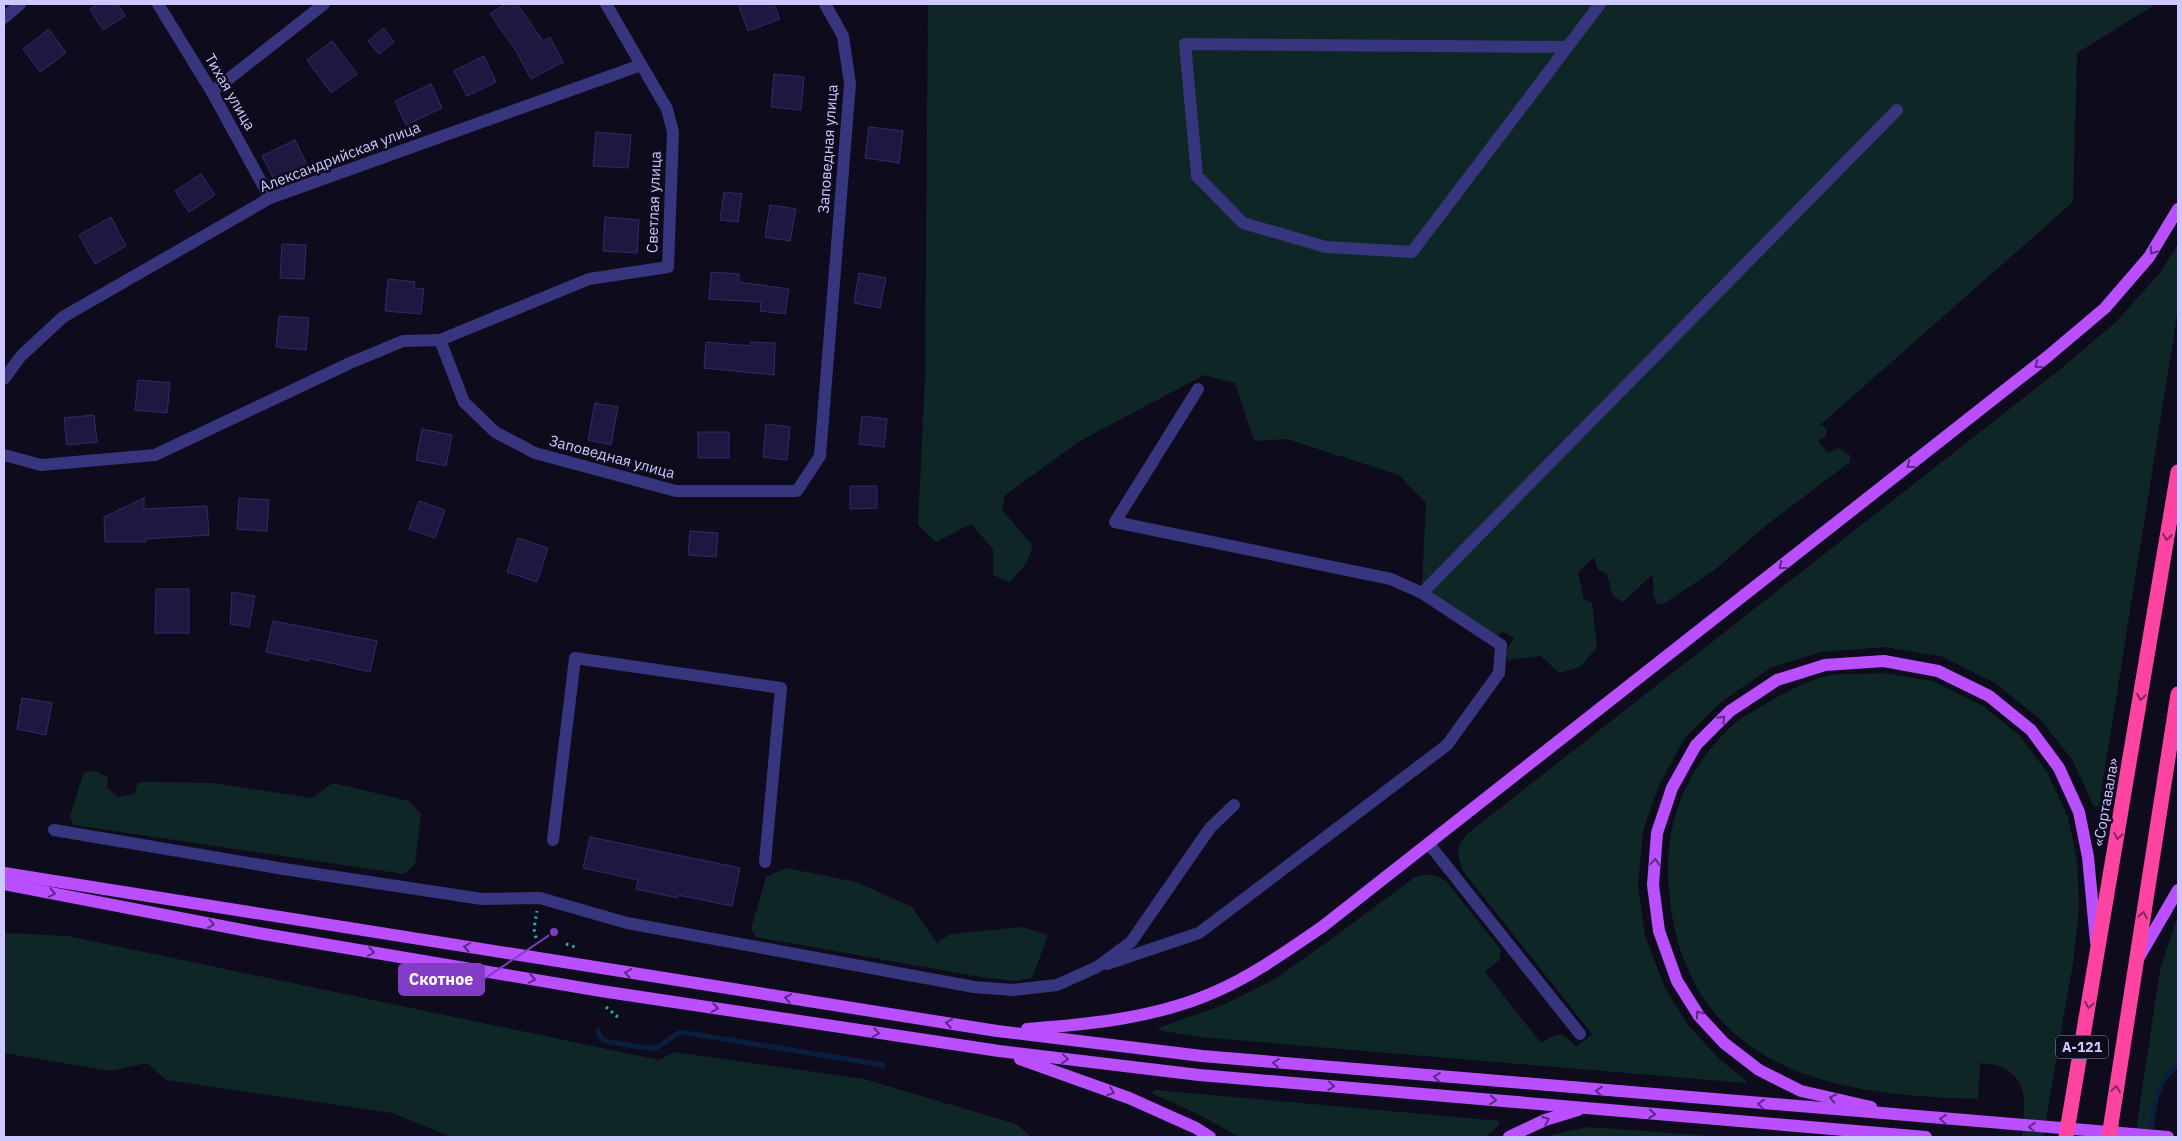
<svg xmlns="http://www.w3.org/2000/svg" width="2182" height="1141" font-family="'IBM Plex Sans',sans-serif">
<rect width="100%" height="100%" fill="#0e0b1d"/>
<!-- green -->
<g fill="#0e2726">
<polygon points="928,4 2156,4 2077,53 2073,202 1820,425 1827,428 1826,436 1818,441 1828,453 1839,448 1850,455 1850,462 1769,523 1713,571 1663,604 1656,604 1653,592 1653,574 1623,602 1613,596 1607,574 1598,570 1594,557 1578,573 1584,599 1592,603 1597,647 1580,667 1559,673 1541,656 1507,660 1507,649 1514,638 1503,632 1493,638 1483,633 1477,621 1454,619 1422,585 1426,503 1399,475 1287,439 1254,441 1235,383 1204,375 1080,441 1005,495 1002,510 1033,546 1026,564 1010,582 993,575 993,549 971,524 936,542 918,525 925,378"/>
<path d="M 2178,244 L 2178,309 L 2099,806 L 2094,807 L 2073,761 L 2041,720 L 1995,683 L 1943,657 L 1886,647 L 1821,652 L 1770,668 L 1720,703 L 1685,738 L 1659,785 L 1643,831 L 1638,886 L 1645,936 L 1665,988 L 1688,1025 L 1718,1058 L 1747,1081 L 1745,1083 L 1200,1037 L 1157,1030 L 1161,1027 L 1223,1005 L 1275,979 L 1330,940 L 1415,877 C 1427,873 1435,874 1446,881 L 1501,950 L 1499,960 L 1485,972 L 1541,1043 C 1559,1032 1561,1031 1576,1047 L 1592,1034 L 1463,871 C 1457,854 1455,848 1467,834 L 2058,371 L 2115,323 L 2160,273 Z"/>
<path d="M 1884,673 L 1933,681 L 1983,706 L 2019,735 L 2047,772 L 2068,817 L 2077,860 L 2079,905 L 2074,957 L 2043,1137 L 2022,1137 C 2024,1111 2031,1082 2003,1068 C 1997,1064 1987,1064 1980,1063 L 1978,1099 C 1895,1096 1800,1091 1734,1033 C 1698,1002 1677,954 1671,908 C 1660,836 1679,774 1734,724 C 1743,716 1756,710 1767,703 C 1781,694 1813,678 1830,675 C 1847,673 1866,674 1884,673 Z"/>
<polygon points="95,771 108,777 107,788 118,797 135,794 138,782 212,783 312,798 333,783 409,801 421,814 415,864 404,874 73,825 70,816 84,772"/>
<polygon points="786,868 856,882 912,907 937,943 950,934 1023,927 1048,935 1032,978 1015,981 980,977 756,937 751,929 766,877"/>
<path d="M 2178,915 L 2178,1069 C 2155,1084 2152,1112 2150,1137 L 2135,1137 L 2160,970 Z"/>
<polygon points="4,933 68,936 659,1060 674,1052 864,1079 1016,1124 1031,1137 449,1136 392,1113 166,1080 147,1063 110,1071 4,1053"/>
<polygon points="1155,1090 1500,1121 1497,1127 1485,1137 1239,1137 1200,1115 1151,1093"/>
<polygon points="1588,1127 1725,1137 1542,1137"/>
</g>
<g fill="none" stroke-linecap="round" stroke-linejoin="round">
<!-- stream -->
<g stroke="#0a1e3e" stroke-width="5">
<polyline points="598,1031 601,1038 609,1042 655,1049 680,1032 883,1065"/>
<path d="M 2151,1134 C 2153,1108 2156,1081 2178,1064"/>
</g>
</g>
<!-- building -->
<g fill="#1e173f" stroke="#35296b">
<polygon points="98,4 118,4 125,16 103,30 90,9"/>
<polygon points="505,4 517,4 543,41 550,37 563,62 531,79 515,49 490,14"/>
<polygon points="738,4 774,4 780,19 748,31"/>
<polygon points="384,28 394,42 379,54 368,41"/>
<polygon points="49,29 66,53 40,72 23,49"/>
<polygon points="332,41 357,74 331,93 307,60"/>
<polygon points="484,56 496,82 467,96 454,71"/>
<polygon points="774,74 804,77 801,110 771,107"/>
<polygon points="431,84 442,108 406,125 395,101"/>
<polygon points="869,127 903,131 899,163 865,158"/>
<polygon points="596,132 631,135 628,168 593,166"/>
<polygon points="295,140 308,167 276,183 262,156"/>
<polygon points="201,174 215,195 189,212 175,191"/>
<polygon points="724,192 742,194 738,222 720,220"/>
<polygon points="770,205 796,209 790,241 765,237"/>
<polygon points="111,217 126,246 95,264 79,235"/>
<polygon points="605,217 639,220 637,253 603,251"/>
<polygon points="282,244 306,245 304,279 280,278"/>
<polygon points="711,272 739,274 739,282 789,289 785,314 760,311 761,302 709,299"/>
<polygon points="859,273 886,278 880,308 854,303"/>
<polygon points="388,279 415,282 414,288 424,289 421,314 385,311"/>
<polygon points="279,316 309,318 306,350 276,347"/>
<polygon points="706,342 751,346 751,342 775,343 774,375 704,368"/>
<polygon points="138,380 170,383 167,413 135,410"/>
<polygon points="595,403 618,407 611,445 588,440"/>
<polygon points="94,415 97,442 67,445 64,418"/>
<polygon points="862,416 887,419 884,447 859,444"/>
<polygon points="766,424 790,427 787,460 763,457"/>
<polygon points="422,429 452,435 446,466 416,460"/>
<rect x="698" y="432" width="31" height="26"/>
<polygon points="850,486 877,486 877,508 850,509"/>
<polygon points="144,498 144,509 207,506 209,535 146,539 146,542 105,542 104,517"/>
<polygon points="239,498 269,500 267,531 237,529"/>
<polygon points="419,501 445,510 435,538 409,529"/>
<polygon points="690,531 718,533 716,557 688,555"/>
<polygon points="518,538 548,548 537,582 507,572"/>
<polygon points="156,589 189,589 189,633 155,633"/>
<polygon points="232,592 255,596 249,627 230,624"/>
<polygon points="273,621 377,641 370,672 309,658 309,661 266,652"/>
<polygon points="22,698 52,703 46,735 17,729"/>
<polygon points="590,837 740,868 732,906 678,895 678,898 636,889 638,880 583,868"/>
</g>
<g fill="none" stroke-linecap="round" stroke-linejoin="round">
<!-- path -->
<g stroke="#2bb0a5" stroke-width="3" stroke-dasharray="2.5 4" stroke-linecap="butt">
<polyline points="536,938 534,929 537,911"/>
<polyline points="566,944 578,948"/>
<polyline points="606,1007 619,1018"/>
</g>
<!-- minor -->
<g stroke="#37357d" stroke-width="12">
<polyline points="158,4 212,92 270,198"/>
<polyline points="4,18 20,4"/>
<polyline points="1567,47 1185,44 1197,176 1243,223 1326,247 1412,252 1600,4"/>
<polyline points="212,92 324,4"/>
<polyline points="440,340 589,279 668,267 673,132 667,109 606,4"/>
<polyline points="4,379 21,356 63,317 270,198 641,65"/>
<polyline points="4,455 41,465 155,455 350,363 403,341 440,340 464,402 495,432 535,453 676,491 797,491 820,456 850,84 843,36 825,4"/>
<polyline points="1422,593 1897,110"/>
<polyline points="54,830 284,869 482,899 540,898 627,923 974,987 1013,990 1057,985 1097,967 1131,942 1210,828 1234,805"/>
<polyline points="553,840 575,658 781,688 765,862"/>
<polyline points="1429,844 1580,1034"/>
<polyline points="1107,964 1199,933 1447,745 1499,673 1501,645 1422,593 1391,579 1115,522 1198,389"/>
</g>
<!-- major -->
<g stroke="#ba4fff" stroke-width="12">
<polyline points="4,873 997,1031 1202,1056 2168,1137"/>
<polyline points="4,884 258,933 601,991 999,1051 1199,1075 1926,1137"/>
<polyline points="2139,957 2178,890"/>
<path d="M 1027,1029 C 1092,1024 1157,1018 1217,991 C 1255,974 1288,950 1322,927 L 2047,357 L 2105,308 L 2149,257 L 2178,209"/>
<polyline points="1020,1059 1129,1098 1196,1128 1210,1137"/>
<polyline points="1871,1107 1801,1091 1759,1070 1724,1043 1699,1016 1677,981 1659,931 1653,885 1657,833 1672,788 1696,745 1730,711 1777,680 1825,665 1884,661 1938,671 1989,696 2031,730 2059,768 2079,812 2088,857 2096,942"/>
<polyline points="1509,1137 1545,1120 1578,1110"/>
</g>
<!-- highway -->
<g stroke="#ff43a1" stroke-width="15">
<polyline points="2066,1137 2178,472"/>
<polyline points="2109,1137 2178,694"/>
</g>
</g>
<!-- one-way arrows -->
<defs><path id="oneway-chevron" d="M-2-3.5L2.5 0L-2 3.5" fill="none" stroke-width="1.6" stroke-linecap="round" stroke-linejoin="round" transform="scale(1.25)"/></defs>
<g stroke="#5b2a83">
<use href="#oneway-chevron" transform="translate(2153 251) rotate(123)"/>
<use href="#oneway-chevron" transform="translate(2038 365) rotate(142)"/>
<use href="#oneway-chevron" transform="translate(1910 465) rotate(142)"/>
<use href="#oneway-chevron" transform="translate(1782 566) rotate(142)"/>
<use href="#oneway-chevron" transform="translate(1722 719) rotate(-45)"/>
<use href="#oneway-chevron" transform="translate(1655 862) rotate(-86)"/>
<use href="#oneway-chevron" transform="translate(52 893) rotate(11)"/>
<use href="#oneway-chevron" transform="translate(211 924) rotate(11)"/>
<use href="#oneway-chevron" transform="translate(467 947) rotate(-171)"/>
<use href="#oneway-chevron" transform="translate(371 952) rotate(10)"/>
<use href="#oneway-chevron" transform="translate(628 973) rotate(-171)"/>
<use href="#oneway-chevron" transform="translate(532 979) rotate(10)"/>
<use href="#oneway-chevron" transform="translate(788 998) rotate(-171)"/>
<use href="#oneway-chevron" transform="translate(715 1008) rotate(9)"/>
<use href="#oneway-chevron" transform="translate(1699 1014) rotate(-126)"/>
<use href="#oneway-chevron" transform="translate(949 1023) rotate(-171)"/>
<use href="#oneway-chevron" transform="translate(876 1033) rotate(9)"/>
<use href="#oneway-chevron" transform="translate(1065 1059) rotate(7)"/>
<use href="#oneway-chevron" transform="translate(1276 1063) rotate(-175)"/>
<use href="#oneway-chevron" transform="translate(1437 1077) rotate(-175)"/>
<use href="#oneway-chevron" transform="translate(1331 1086) rotate(5)"/>
<use href="#oneway-chevron" transform="translate(1599 1091) rotate(-175)"/>
<use href="#oneway-chevron" transform="translate(1111 1092) rotate(20)"/>
<use href="#oneway-chevron" transform="translate(1833 1098) rotate(-167)"/>
<use href="#oneway-chevron" transform="translate(1493 1100) rotate(5)"/>
<use href="#oneway-chevron" transform="translate(1761 1104) rotate(-175)"/>
<use href="#oneway-chevron" transform="translate(1652 1114) rotate(5)"/>
<use href="#oneway-chevron" transform="translate(1943 1119) rotate(-175)"/>
<use href="#oneway-chevron" transform="translate(1546 1120) rotate(-20)"/>
<use href="#oneway-chevron" transform="translate(2032 1127) rotate(-176)"/>
</g>
<g stroke="#86275f">
<use href="#oneway-chevron" transform="translate(2167 537) rotate(99)"/>
<use href="#oneway-chevron" transform="translate(2141 697) rotate(99)"/>
<use href="#oneway-chevron" transform="translate(2118 836) rotate(100)"/>
<use href="#oneway-chevron" transform="translate(2143 915) rotate(-81)"/>
<use href="#oneway-chevron" transform="translate(2089 1005) rotate(100)"/>
<use href="#oneway-chevron" transform="translate(2116 1089) rotate(-81)"/>
</g>
<g text-anchor="middle" stroke-width="5" stroke-linejoin="round" paint-order="stroke">
<!-- shield labels -->
<rect fill="#0e0b1d" stroke="#948fbb" stroke-width="1" x="2056" y="1035.5" width="52" height="23" rx="4"/>
<g font-size="14" font-weight="bold" fill="#cdc8ff">
<text x="2082" y="1052">А-121</text>
</g>
<!-- street labels -->
<g font-size="15" fill="#cdc8ff" stroke="#0e0b1d">
<text transform="translate(230 92) rotate(60)" y="5">Тихая улица</text>
<text transform="translate(828 149) rotate(-86)" y="5">Заповедная улица</text>
<text transform="translate(340 157) rotate(-21)" y="5">Александрийская улица</text>
<text transform="translate(654 202) rotate(-88)" y="5">Светлая улица</text>
<text transform="translate(612 457) rotate(15)" y="5">Заповедная улица</text>
<text transform="translate(2106 802) rotate(-80)" y="5">«Сортавала»</text>
</g>
</g>
<!-- callouts -->
<path fill="none" stroke="#833cc5" stroke-width="2" d="M554 932L484 979"/>
<circle fill="#833cc5" stroke="#0e0b1d" stroke-width="2" cx="554" cy="932" r="5"/>
<rect fill="#833cc5" stroke="#833cc5" stroke-width="2" x="399" y="964" width="85" height="31" rx="5"/>
<g font-size="16" text-anchor="middle" font-weight="bold" fill="#fff">
<text x="441" y="985">Скотное</text>
</g>
<!-- border -->
<rect width="2182" height="1141" fill="none" stroke="#cdc8ff" stroke-width="10"/>
</svg>
